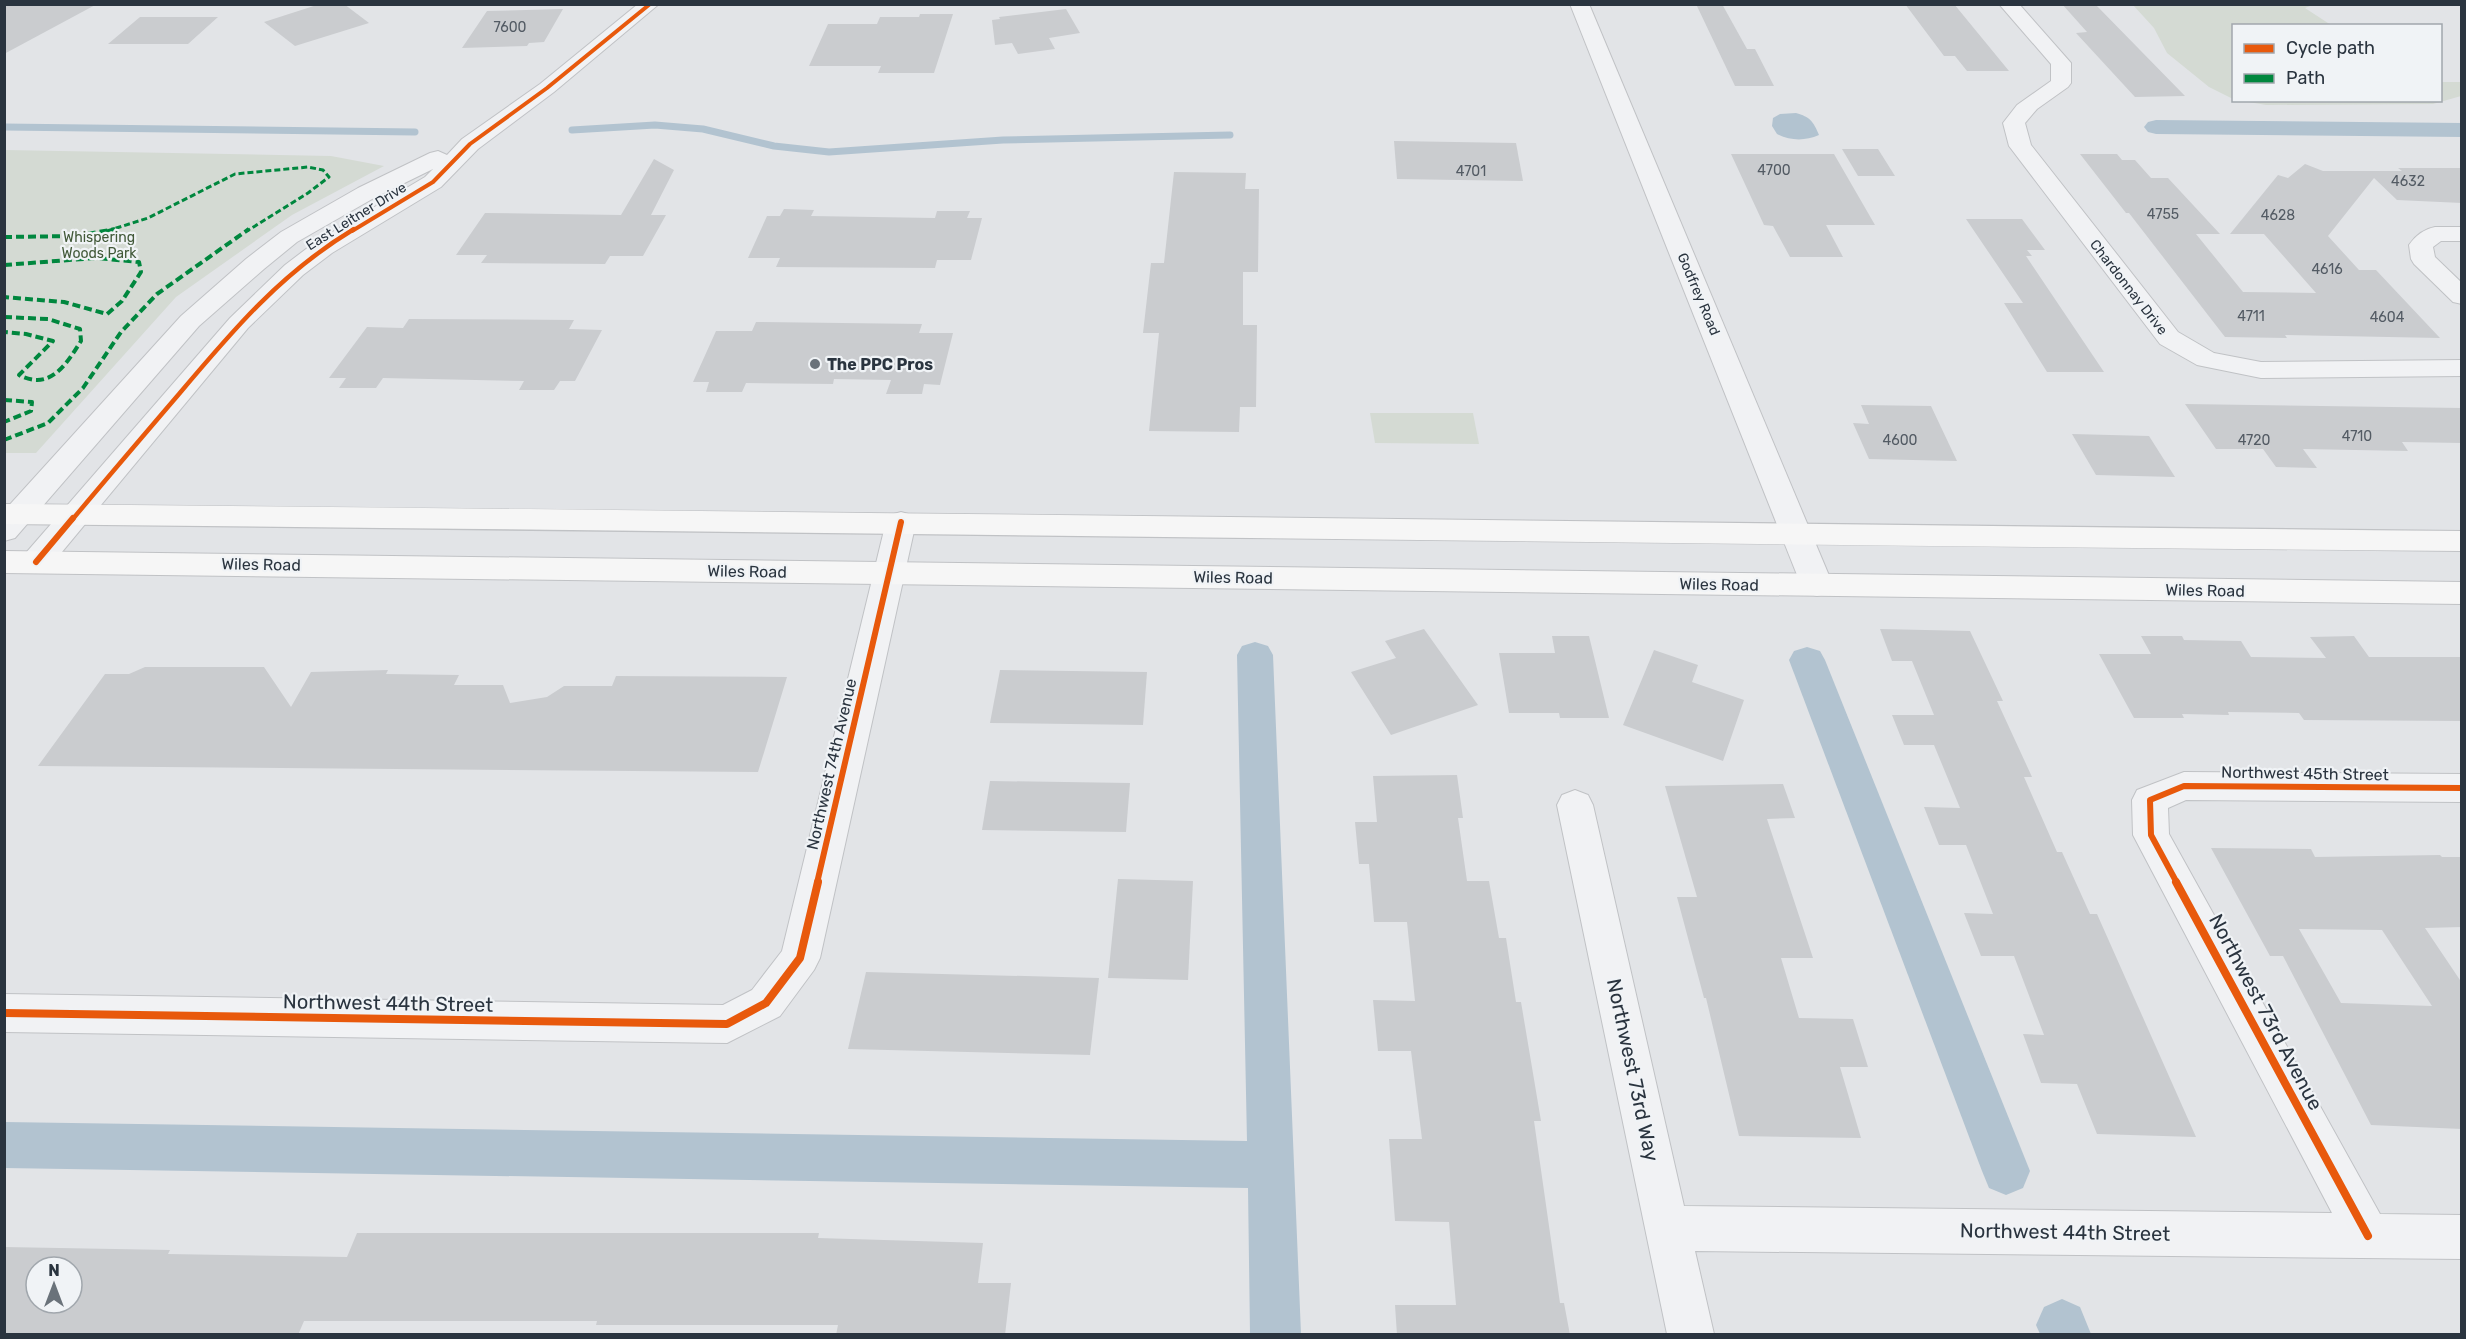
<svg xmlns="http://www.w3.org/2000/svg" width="2466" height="1339" font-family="Rubik,sans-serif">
<rect width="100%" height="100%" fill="#e2e4e7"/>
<!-- green -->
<g fill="#d4dad3">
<polygon points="2133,5 2313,5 2305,8 2331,25 2234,26 2233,99 2209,87 2167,53 2154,28"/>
<polygon points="2441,82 2461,82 2461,96 2433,104 2266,105 2243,101 2440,100"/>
<polygon points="5,150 331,156 384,166 292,215 176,297 36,453 5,453"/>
<polygon points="1370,413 1473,413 1479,444 1375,443"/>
</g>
<!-- water -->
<path fill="#b2c3d0" d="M 1796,113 C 1810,117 1813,121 1819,135 C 1805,141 1791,141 1777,134 L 1772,126 L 1773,118 L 1780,114 Z"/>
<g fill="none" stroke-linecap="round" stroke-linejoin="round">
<!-- stream -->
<g stroke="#b2c3d0" stroke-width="7">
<polyline points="4,127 415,132"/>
<polyline points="572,130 655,125 703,129 774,146 829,152 1003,140 1230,135"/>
</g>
<!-- canal -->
<g fill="#b2c3d0" fill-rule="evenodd">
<polygon points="2156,120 2462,123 2462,137 2156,134 2148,132 2144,127 2148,122"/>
<polygon points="1255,642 1268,646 1273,655 1301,1334 1250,1334 1248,1188 4,1168 4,1122 1247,1141 1237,655 1242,646"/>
<polygon points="1807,647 1820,651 1825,660 2030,1171 2023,1188 2006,1195 1989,1188 1982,1171 1789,660 1794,651"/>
<polygon points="2062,1299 2080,1307 2091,1334 2040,1334 2036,1325 2044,1307"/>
</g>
</g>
<!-- building -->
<g fill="#cacccf" fill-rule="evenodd">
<polygon points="4,4 97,4 4,54"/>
<polygon points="320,4 344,4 369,23 295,46 264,22"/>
<polygon points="1696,4 1722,4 1747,49 1755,49 1774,86 1735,86"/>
<polygon points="1905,4 1954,4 2009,71 1967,71 1955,56 1944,56"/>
<polygon points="2062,4 2095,4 2185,96 2135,97 2076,33 2087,32"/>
<polygon points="563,9 544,42 529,43 527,46 462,48 487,11"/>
<polygon points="1066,9 1080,33 1049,38 1055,49 1018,54 1012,43 995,45 992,20 1000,19 999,17"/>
<polygon points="920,14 953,14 934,73 878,73 881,66 809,66 828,24 877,24 880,17 919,17"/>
<polygon points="140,17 218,17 188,44 108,44"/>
<polygon points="1394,141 1516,143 1523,181 1397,179"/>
<polygon points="1842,149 1878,149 1895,176 1858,176"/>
<polygon points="1731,154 1834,154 1875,225 1826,225 1843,257 1790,257 1773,226 1764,225"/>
<polygon points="2080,154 2117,154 2122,160 2135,160 2151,178 2168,178 2220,234 2196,234 2243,292 2316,293 2264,234 2230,234 2278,175 2288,178 2305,164 2323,171 2402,171 2398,168 2462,168 2462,203 2397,200 2374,178 2328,236 2359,270 2376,270 2440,338 2285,335 2287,338 2225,337 2129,213 2126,213"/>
<polygon points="654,159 674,170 651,215 666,215 643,256 610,256 605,264 481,263 487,255 456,255 485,213 621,215"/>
<polygon points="1174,172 1246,173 1245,189 1259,189 1258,272 1243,272 1243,325 1257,325 1256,407 1240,407 1239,432 1149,431 1159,333 1143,333 1151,263 1164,263"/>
<polygon points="784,209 814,210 811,216 935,218 937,211 970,211 967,218 982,218 971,260 937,260 935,268 776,267 780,258 748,258 767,216 780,216"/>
<polygon points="1966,219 2022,219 2045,250 2027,250 2032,256 2026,256 2104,372 2047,372 2004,303 2023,303"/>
<polygon points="409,319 574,320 569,329 602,330 575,381 560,381 554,390 519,390 524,381 383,378 376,388 339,388 346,378 329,378 367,327 403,328"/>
<polygon points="756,322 922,324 919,333 953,333 940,385 924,384 922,394 886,394 891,380 834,379 833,384 746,383 742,392 706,392 709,382 693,382 716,331 752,331"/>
<polygon points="2185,404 2462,408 2462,443 2402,442 2408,451 2303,449 2317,468 2276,467 2263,449 2216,449"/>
<polygon points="1861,405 1931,406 1957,461 1869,459 1853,423 1869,424"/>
<polygon points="2072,434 2149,436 2175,477 2096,475"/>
<polygon points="1424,629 1478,705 1391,735 1351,672 1396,658 1385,641"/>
<polygon points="1880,629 1970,631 2003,701 1997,701 2032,777 2024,777 2057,852 2062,852 2090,914 2097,914 2196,1137 2097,1134 2077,1084 2041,1083 2023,1034 2044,1035 2014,956 1981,956 1964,913 1993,914 1966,845 1939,845 1924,807 1960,808 1934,745 1904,745 1892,715 1934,715 1912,661 1892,661"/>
<polygon points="1552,636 1589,636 1609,718 1560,718 1559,713 1509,713 1499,653 1555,653"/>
<polygon points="2141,636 2182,636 2184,640 2241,641 2251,657 2326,658 2310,637 2354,636 2369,657 2462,657 2462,721 2304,720 2299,713 2228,712 2229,715 2182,714 2184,718 2134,718 2099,654 2151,654"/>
<polygon points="1654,650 1698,665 1692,682 1744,700 1723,761 1623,725"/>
<polygon points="145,667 264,667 291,707 311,672 388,670 386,674 459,675 454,685 503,685 510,703 547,697 564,686 612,686 616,676 787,677 758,772 38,766 105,674 129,674"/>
<polygon points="1000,670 1147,672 1143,725 990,723"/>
<polygon points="1457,775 1463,818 1458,818 1467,881 1489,881 1499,938 1506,938 1516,1002 1521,1002 1541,1121 1534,1121 1560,1303 1564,1303 1570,1335 1397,1335 1395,1305 1456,1305 1449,1222 1395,1221 1389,1139 1422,1139 1411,1051 1378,1051 1373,1000 1415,1001 1407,922 1374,922 1369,864 1359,864 1355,822 1377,822 1373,776"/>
<polygon points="990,781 1130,783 1126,832 982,830"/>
<polygon points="1783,784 1795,818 1767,819 1813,958 1781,958 1799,1018 1853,1019 1868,1067 1840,1067 1861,1138 1739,1136 1706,998 1704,998 1677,897 1697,897 1665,786"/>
<path d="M 2211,848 L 2311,849 L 2315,857 L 2440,855 L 2442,857 L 2462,857 L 2462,927 L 2425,928 L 2462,983 L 2462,1129 L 2371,1125 L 2283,956 L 2270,956 ZM 2299,929 L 2382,930 L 2432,1006 L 2341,1003 Z"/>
<polygon points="1118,879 1193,881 1188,980 1108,978"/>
<polygon points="866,972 1099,978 1090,1055 848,1049"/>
<path d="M 357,1233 L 819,1233 L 818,1238 L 983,1243 L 978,1283 L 1011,1283 L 1005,1335 L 836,1335 L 838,1325 L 596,1325 L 597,1321 L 304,1321 L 298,1335 L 4,1335 L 4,1247 L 170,1250 L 168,1254 L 347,1257 ZM 36,1267 L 72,1267 L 72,1303 L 36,1303 Z"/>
</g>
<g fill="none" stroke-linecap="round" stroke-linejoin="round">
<!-- minor casing -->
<g stroke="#c0c2c5" stroke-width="2">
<g id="minor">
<polygon points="638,4 659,4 554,92 478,149 441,187 332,253 303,275 248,328 47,570 36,573 25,570 21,562 25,554 230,318 285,265 314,243 425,177 433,169 374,198 297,242 264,269 199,326 15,538 4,541 4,511 181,316 246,259 281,232 358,188 430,153 438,151 447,155 462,139 540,84"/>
<polygon points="1570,4 1589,4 1833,585 1828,593 1817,596 1806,593 1801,585"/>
<polygon points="1999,4 2019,4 2071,63 2071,83 2068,87 2037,109 2025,123 2031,145 2178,332 2214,353 2261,362 2462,360 2462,376 2261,378 2197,365 2160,344 2009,146 2003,123 2017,105 2051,81 2051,64"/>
<path d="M 2435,227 L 2462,227 L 2462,241 L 2441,241 L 2433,247 L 2435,257 L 2462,283 L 2462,304 L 2453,302 L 2414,264 L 2411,259 L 2409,245 C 2415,236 2424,229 2435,227 Z"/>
<polygon points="901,512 912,515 916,522 820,958 814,970 780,1016 727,1043 4,1032 4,994 723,1005 752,990 782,951 886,522 890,515"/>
<polygon points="2184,772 2462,774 2462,802 2186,800 2168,808 2169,834 2380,1214 2462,1215 2462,1259 1695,1251 1714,1334 1667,1334 1557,805 1562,795 1575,790 1588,795 1593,805 1684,1206 2332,1213 2133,835 2132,800 2137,790"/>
</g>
</g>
<!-- secondary casing -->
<g stroke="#c0c2c5" stroke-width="2">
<g id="secondary">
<path d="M 4,504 C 824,511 1642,523 2462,531 L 2462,551 C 1642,544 824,532 4,524 Z"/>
<polygon points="4,551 2462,582 2462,604 4,573"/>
</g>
</g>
<!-- minor -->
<use href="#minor" fill="#f1f2f4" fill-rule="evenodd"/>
<!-- secondary -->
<use href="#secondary" fill="#f6f6f6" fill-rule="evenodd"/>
<!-- quiet-far1 -->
<polyline stroke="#00873e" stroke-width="3" stroke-dasharray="6 3" stroke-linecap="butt" points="107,231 148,218 235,174 308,167 323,170 329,177 308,193 247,231"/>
<!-- quiet -->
<g stroke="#00873e" stroke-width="4" stroke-dasharray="8 4" stroke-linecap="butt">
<polyline points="4,237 76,236 115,229"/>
<polyline points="4,265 96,258 139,262 141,272 122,301 107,314 64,302 4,297"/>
<path d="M 4,317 L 48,319 L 80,329 L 81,341 C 66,365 50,391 19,375 L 53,341 L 26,334 L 4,332"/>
<polyline points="4,400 32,402 31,411 4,422"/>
<polyline points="4,440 48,423 83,388 121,332 157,294 249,229"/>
</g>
<!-- cycleway-far3 casing -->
<g stroke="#f0f3f6" stroke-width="6">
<polyline id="cycleway-far3" points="352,231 433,182 470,144 547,88 650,4"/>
</g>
<!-- cycleway-far2 casing -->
<g stroke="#f0f3f6" stroke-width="8">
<path id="cycleway-far2" d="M 72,520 C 107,478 143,436 179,394 C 233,330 281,273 354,229"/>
</g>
<!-- cycleway-far1 casing -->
<g stroke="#f0f3f6" stroke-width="10">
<g id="cycleway-far1">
<polyline points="36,562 73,518"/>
<polyline points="817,883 901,522"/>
<polyline points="2177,883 2151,835 2150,800 2184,786 2462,788"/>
</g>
</g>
<!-- cycleway casing -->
<g stroke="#f0f3f6" stroke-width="11">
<g id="cycleway">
<polyline points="2176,882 2368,1236"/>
<polyline points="4,1013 727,1024 766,1003 800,958 818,882"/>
</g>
</g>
<!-- cycleway-far3 -->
<use href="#cycleway-far3" stroke="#e8590c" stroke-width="4"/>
<!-- cycleway-far2 -->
<use href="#cycleway-far2" stroke="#e8590c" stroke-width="4.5"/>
<!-- cycleway-far1 -->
<use href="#cycleway-far1" stroke="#e8590c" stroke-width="6"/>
<!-- cycleway -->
<use href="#cycleway" stroke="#e8590c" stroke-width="8"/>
</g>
<!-- markers -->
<circle fill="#6a727a" stroke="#f0f3f6" stroke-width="2" cx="815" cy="364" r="6"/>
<g text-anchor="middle" stroke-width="4.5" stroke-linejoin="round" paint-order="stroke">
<!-- number labels -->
<g font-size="14" fill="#535b64">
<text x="510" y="32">7600</text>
<text x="1774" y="175">4700</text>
<text x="1471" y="176">4701</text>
<text x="2408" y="186">4632</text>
<text x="2163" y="219">4755</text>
<text x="2278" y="220">4628</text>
<text x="2327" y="274">4616</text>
<text x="2251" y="321">4711</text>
<text x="2387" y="322">4604</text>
<text x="2357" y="441">4710</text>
<text x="1900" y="445">4600</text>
<text x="2254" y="445">4720</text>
</g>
<!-- far-street labels -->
<g font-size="14" fill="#2a343f" stroke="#f0f3f6">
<text transform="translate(356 216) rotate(-32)" y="5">East Leitner Drive</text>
<text transform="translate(2129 287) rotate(52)" y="5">Chardonnay Drive</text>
<text transform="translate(1699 294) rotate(67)" y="5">Godfrey Road</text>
</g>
<!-- far-park labels -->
<g font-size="14" fill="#425939" stroke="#f0f3f6">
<text x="99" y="242">Whispering<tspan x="99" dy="16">Woods Park</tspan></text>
</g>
<!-- poi labels -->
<g font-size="16" font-weight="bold" fill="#2a343f" stroke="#f0f3f6" text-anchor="start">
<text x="827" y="370">The PPC Pros</text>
</g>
<!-- street labels -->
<g font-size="16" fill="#2a343f" stroke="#f0f3f6">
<text transform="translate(261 564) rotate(1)" y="6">Wiles Road</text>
<text transform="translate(747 571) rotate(1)" y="6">Wiles Road</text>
<text transform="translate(1233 577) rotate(1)" y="6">Wiles Road</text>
<text transform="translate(1719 584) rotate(1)" y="6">Wiles Road</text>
<text transform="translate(2205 590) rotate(1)" y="6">Wiles Road</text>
<text transform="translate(831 764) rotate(-77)" y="6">Northwest 74th Avenue</text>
<text transform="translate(2305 773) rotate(1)" y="6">Northwest 45th Street</text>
</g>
<!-- near-street labels -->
<g font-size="20" fill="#2a343f" stroke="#f0f3f6">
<text transform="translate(388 1003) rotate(1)" y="7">Northwest 44th Street</text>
<text transform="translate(2266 1012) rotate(62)" y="7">Northwest 73rd Avenue</text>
<text transform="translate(1633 1070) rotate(78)" y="7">Northwest 73rd Way</text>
<text transform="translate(2065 1232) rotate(1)" y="7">Northwest 44th Street</text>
</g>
</g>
<!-- border -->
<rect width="2466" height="1339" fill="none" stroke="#2a343f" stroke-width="12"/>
<!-- legend -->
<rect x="2232" y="24" width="210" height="78" fill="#f0f3f6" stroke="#a1a7ad" stroke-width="1.5"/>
<rect x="2244" y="44" width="30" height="9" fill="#e8590c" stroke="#a1a7ad" stroke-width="1.5"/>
<text x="2286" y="54" font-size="18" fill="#2a343f">Cycle path</text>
<rect x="2244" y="74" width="30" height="9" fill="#00873e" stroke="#a1a7ad" stroke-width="1.5"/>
<text x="2286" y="84" font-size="18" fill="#2a343f">Path</text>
<!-- north arrow -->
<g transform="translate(54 1285)"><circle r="28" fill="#f0f3f6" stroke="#a1a7ad" stroke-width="1.5"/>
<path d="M0-4.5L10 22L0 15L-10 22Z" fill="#6a727a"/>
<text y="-9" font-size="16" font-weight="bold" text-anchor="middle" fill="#2a343f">N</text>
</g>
</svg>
